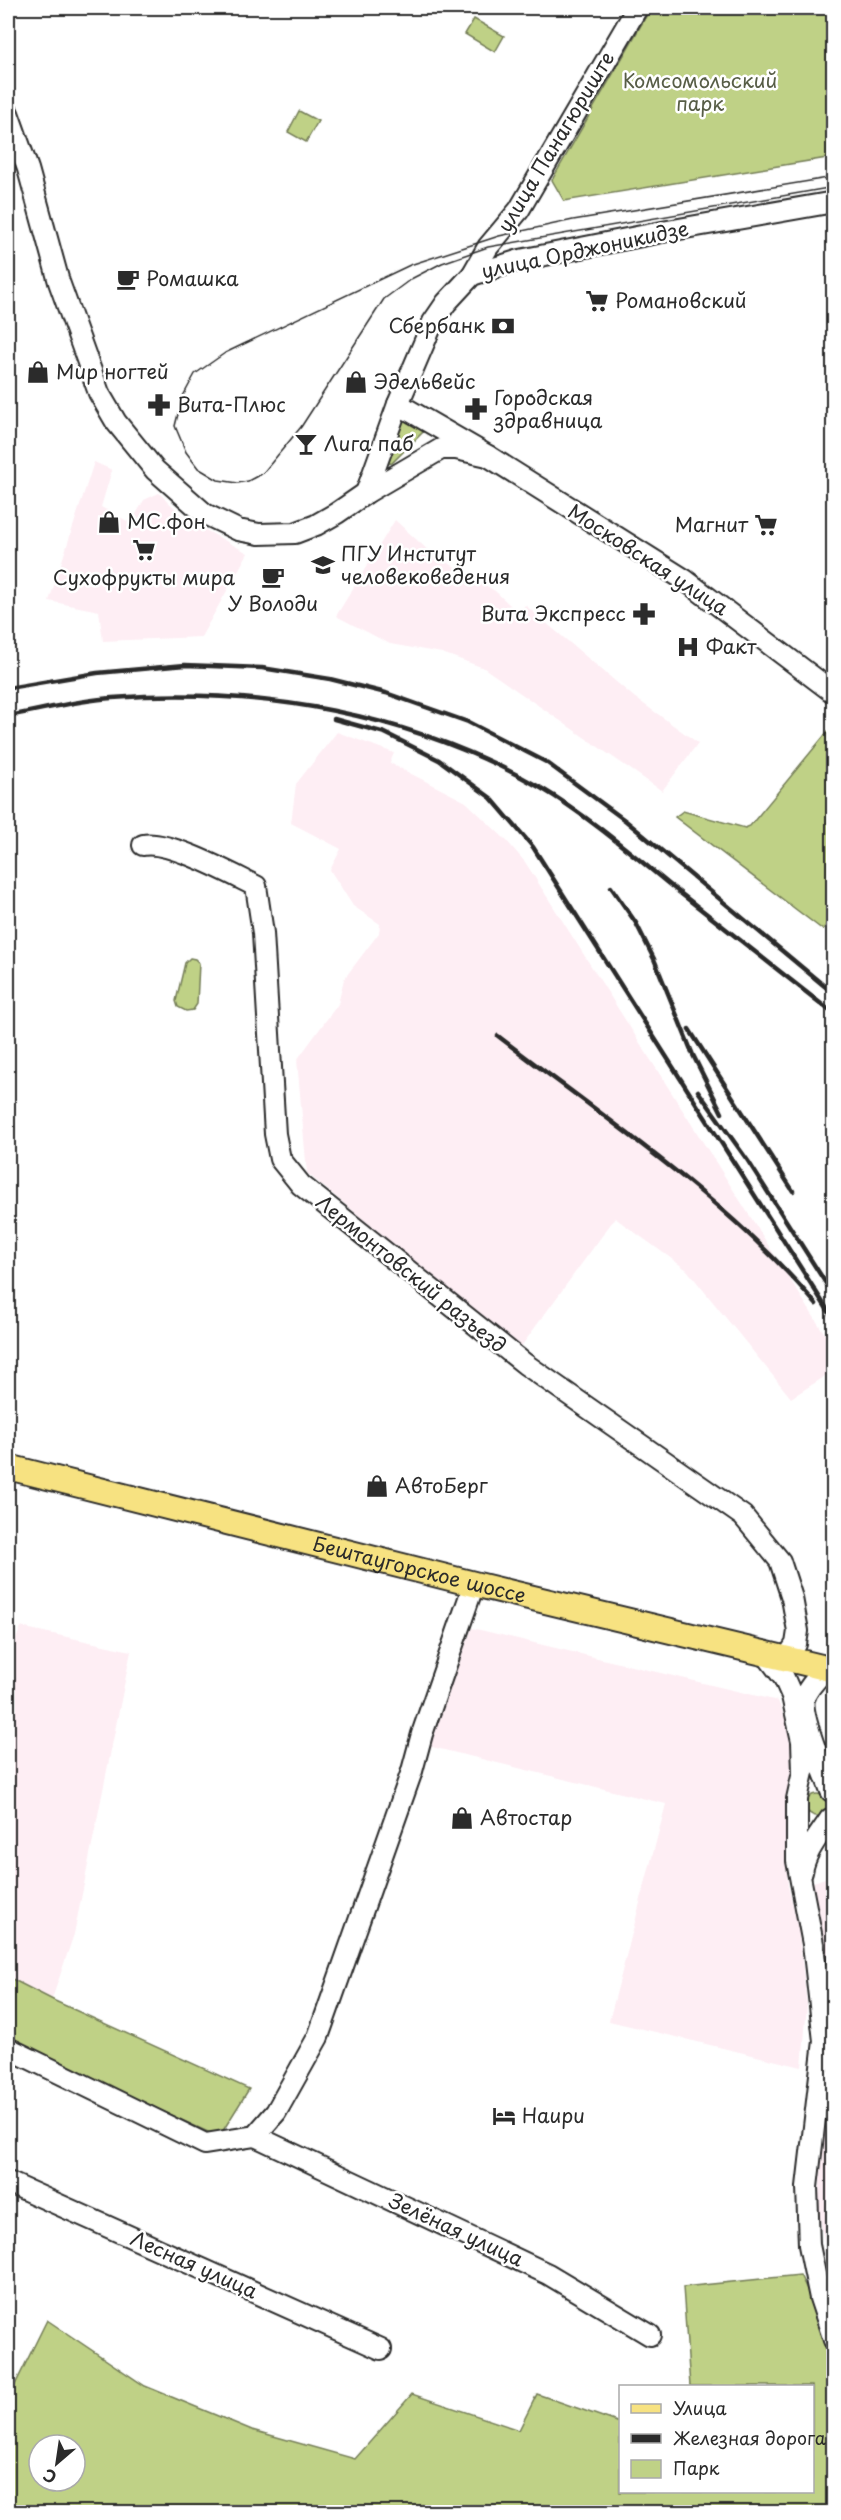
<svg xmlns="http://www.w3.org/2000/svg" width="841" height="2520" font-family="'Playpen Sans',sans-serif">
<rect width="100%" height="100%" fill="#fff"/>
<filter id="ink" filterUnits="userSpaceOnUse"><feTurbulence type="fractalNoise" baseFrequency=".0167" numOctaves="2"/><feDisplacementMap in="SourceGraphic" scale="12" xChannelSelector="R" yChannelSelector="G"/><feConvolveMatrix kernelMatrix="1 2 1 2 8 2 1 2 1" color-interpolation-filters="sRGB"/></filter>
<g filter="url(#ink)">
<!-- built -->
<g fill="#feeef4">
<polygon points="94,462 112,470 101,507 131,523 144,500 159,493 187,520 248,553 201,637 103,641 99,611 49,601"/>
<polygon points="395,520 429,551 495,591 510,605 517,616 525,605 634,697 698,743 662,791 484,668 442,653 390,644 336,616"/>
<polygon points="337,732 394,753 390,763 466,802 506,840 525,862 833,1347 833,1369 821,1379 791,1398 687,1270 615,1218 520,1348 307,1173 297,1060 338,1004 344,979 379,933 380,924 353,906 330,870 341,849 291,823 296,784"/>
<polygon points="21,1627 131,1651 74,1934 50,2005 8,1985 8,1659"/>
<polygon points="472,1628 778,1701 795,1744 789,1826 785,1848 788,1886 798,1926 807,2005 802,2067 609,2021 666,1804 428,1746"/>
<polygon points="833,1875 833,2002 811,1883"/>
<polygon points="833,2048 833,2296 818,2205"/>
</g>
<!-- green -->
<g fill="#bfd186" stroke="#757e58" stroke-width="1.5" fill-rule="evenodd">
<polygon points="651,8 833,8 833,157 564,201 552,180"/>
<polygon points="474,19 504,36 495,52 465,34"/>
<polygon points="299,111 318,121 306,142 288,132"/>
<polygon points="402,416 425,429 424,431 392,463 385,464"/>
<polygon points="833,725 833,914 823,930 675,817 683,811 745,828 750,826"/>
<polygon points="190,958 195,959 199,963 197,1004 193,1010 186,1011 178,1007 176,1001 185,963"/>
<circle cx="817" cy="1805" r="11"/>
<polygon points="8,1977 55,2001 249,2089 219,2137 8,2041"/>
<path d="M 800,2275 L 833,2343 L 833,2512 L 8,2512 L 8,2399 L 47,2320 L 145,2386 L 252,2430 L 355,2459 L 412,2394 L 519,2430 L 537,2394 L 620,2423 L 620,2492 L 812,2492 L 812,2386 L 690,2386 L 683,2287 ZM 39,2445 L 75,2445 L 75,2481 L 39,2481 Z"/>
</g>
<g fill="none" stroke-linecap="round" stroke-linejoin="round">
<!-- minor casing -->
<g stroke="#2b2b2b" stroke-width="24">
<g id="minor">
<polyline points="8,113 28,169 59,282 99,393 116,422 155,470 205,514 238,530 259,534 295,533 316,525 337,513 366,493 441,449 456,449 488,456"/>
<polyline points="472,275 488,247 519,210 637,8"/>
<polyline points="398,404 488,456 685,580 834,693"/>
<polyline points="366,493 398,404 433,322 446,303 472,275 520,260 662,232 834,202"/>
<path d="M 143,845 C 169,840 231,874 256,886 L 263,933 L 275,1134 L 280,1159 L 301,1185 L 525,1364 L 743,1516 L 780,1561 L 792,1598 L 798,1631 L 796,1644 L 787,1658"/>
<polyline points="765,1653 784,1678 792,1696 802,1741 803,1772 797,1799 797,1861 813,1944 824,2041 807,2187 809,2245 820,2298 834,2340"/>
<path d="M 827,1668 C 819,1677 807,1687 804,1699 C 800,1717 824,1771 831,1791"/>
<path d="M 802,1872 C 805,1852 819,1836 830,1819"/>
<polyline points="8,2048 205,2144 255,2136 276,2112 318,2037 412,1771 422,1734 474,1584"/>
<polyline points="255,2136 548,2274 650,2335"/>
<polyline points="8,2182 381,2349"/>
</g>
</g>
<!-- major casing -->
<g stroke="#2b2b2b" stroke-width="28">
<g id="major">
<path id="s1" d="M 8,1467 L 474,1584 L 834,1670"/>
</g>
</g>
<!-- minor -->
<use href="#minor" stroke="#fff" stroke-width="20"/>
<!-- major -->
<use href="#major" stroke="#f7e281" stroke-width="24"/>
<!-- tram -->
<polyline stroke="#2b2b2b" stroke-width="1.5" points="834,177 573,220 499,236 410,265 225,353 195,374 182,398 175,426 186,452 198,468 218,480 238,483 248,481 263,473 301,427 384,299 411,279 442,263 488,247 834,187"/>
<!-- rail -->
<g stroke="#2b2b2b" stroke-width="4.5">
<polyline points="8,688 97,673 185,665 262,668 330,679 386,693 468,722 546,762 626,821 834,994"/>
<path d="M 8,716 C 42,710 78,700 112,698 C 260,687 411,713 541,788 C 584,813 631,853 670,885 C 724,928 779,971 834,1014"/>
<polyline points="334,719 385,733 439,760 491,798 533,847 834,1320"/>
<polyline points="611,887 636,923 654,959 693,1055 722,1113"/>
<polyline points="689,1029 793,1191"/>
<path d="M 498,1036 C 606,1119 728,1200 816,1304"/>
<polyline points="698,1091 748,1161 834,1296"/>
</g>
</g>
</g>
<!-- icons -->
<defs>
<g id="cafe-bare" transform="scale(1.8)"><path d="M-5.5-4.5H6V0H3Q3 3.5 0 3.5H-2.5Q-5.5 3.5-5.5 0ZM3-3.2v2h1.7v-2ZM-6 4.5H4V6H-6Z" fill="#2b2b2b" stroke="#fff" stroke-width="2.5" paint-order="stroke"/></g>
<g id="supermarket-bare" transform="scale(1.8)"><path d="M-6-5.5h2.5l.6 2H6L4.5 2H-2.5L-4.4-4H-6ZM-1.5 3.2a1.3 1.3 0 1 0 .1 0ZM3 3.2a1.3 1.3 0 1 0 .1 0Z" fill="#2b2b2b" stroke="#fff" stroke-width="2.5" paint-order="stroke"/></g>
<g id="bank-bare" transform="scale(1.8)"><path d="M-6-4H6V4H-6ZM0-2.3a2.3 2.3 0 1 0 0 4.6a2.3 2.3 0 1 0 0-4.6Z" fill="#2b2b2b" stroke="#fff" stroke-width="2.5" paint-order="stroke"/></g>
<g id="shop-bare" transform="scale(1.8)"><path d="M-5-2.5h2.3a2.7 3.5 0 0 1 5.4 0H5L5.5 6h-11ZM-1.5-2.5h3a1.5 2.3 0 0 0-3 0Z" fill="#2b2b2b" stroke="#fff" stroke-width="2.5" paint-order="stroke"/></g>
<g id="pharmacy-bare" transform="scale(1.8)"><path d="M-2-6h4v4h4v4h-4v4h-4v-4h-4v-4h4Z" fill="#2b2b2b" stroke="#fff" stroke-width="2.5" paint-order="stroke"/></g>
<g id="bar-bare" transform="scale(1.8)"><path d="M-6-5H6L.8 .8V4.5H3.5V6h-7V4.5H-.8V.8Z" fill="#2b2b2b" stroke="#fff" stroke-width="2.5" paint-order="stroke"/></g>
<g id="university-bare" transform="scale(1.8)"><path d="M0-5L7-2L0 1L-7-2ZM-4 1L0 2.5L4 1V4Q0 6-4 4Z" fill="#2b2b2b" stroke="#fff" stroke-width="2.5" paint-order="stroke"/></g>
<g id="hospital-bare" transform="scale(1.8)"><path d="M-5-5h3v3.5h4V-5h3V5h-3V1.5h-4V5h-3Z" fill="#2b2b2b" stroke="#fff" stroke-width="2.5" paint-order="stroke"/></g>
<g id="hotel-bare" transform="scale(1.8)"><path d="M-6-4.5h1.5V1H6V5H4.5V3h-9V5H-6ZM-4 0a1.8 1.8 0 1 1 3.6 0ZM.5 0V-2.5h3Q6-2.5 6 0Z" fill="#2b2b2b" stroke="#fff" stroke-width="2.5" paint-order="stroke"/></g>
</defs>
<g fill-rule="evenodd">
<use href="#cafe-bare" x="128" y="279"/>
<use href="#supermarket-bare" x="597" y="301"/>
<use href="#bank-bare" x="503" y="326"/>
<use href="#shop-bare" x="38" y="372"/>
<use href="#shop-bare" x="356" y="382"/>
<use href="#pharmacy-bare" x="159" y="405"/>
<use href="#pharmacy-bare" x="476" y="409"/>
<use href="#bar-bare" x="306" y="444"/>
<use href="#shop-bare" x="109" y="522"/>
<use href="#supermarket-bare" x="766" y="525"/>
<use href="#supermarket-bare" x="144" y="550"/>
<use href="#university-bare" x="323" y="565"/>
<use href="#cafe-bare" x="273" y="577"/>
<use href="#pharmacy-bare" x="644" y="614"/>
<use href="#hospital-bare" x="688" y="647"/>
<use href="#shop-bare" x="377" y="1486"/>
<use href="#shop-bare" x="462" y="1818"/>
<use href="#hotel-bare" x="504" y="2116"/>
</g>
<g text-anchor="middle" stroke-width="5" stroke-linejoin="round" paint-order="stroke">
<!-- park labels -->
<g font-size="20" fill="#575d46" stroke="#fff">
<text x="700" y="88">Комсомольский<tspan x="700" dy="23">парк</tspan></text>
</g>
<!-- street labels -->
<g font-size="20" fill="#2b2b2b" stroke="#fff">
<text transform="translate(556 142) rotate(-59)" y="7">улица Панагюриште</text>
<text transform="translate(585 250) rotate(-12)" y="7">улица Орджоникидзе</text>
<text transform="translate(648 560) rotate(33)" y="7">Московская улица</text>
<text transform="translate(411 1274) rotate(39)" y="7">Лермонтовский разъезд</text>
<text dy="7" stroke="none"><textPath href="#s1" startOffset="424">Бештаугорское шоссе</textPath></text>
<text transform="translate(456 2230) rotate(25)" y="7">Зелёная улица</text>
<text transform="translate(194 2265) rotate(24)" y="7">Лесная улица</text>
</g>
<!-- poi labels -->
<g font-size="20" fill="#2b2b2b" stroke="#fff" text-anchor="start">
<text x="146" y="286">Ромашка</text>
<text x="615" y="308">Романовский</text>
<text x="485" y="333" text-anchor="end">Сбербанк</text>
<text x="56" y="379">Мир ногтей</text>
<text x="374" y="389">Эдельвейс</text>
<text x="494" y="405">Городская<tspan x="494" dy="23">здравница</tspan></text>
<text x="177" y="412">Вита-Плюс</text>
<text x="324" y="451">Лига паб</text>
<text x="127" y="529">МС.фон</text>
<text x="748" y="532" text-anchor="end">Магнит</text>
<text x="341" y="561">ПГУ Институт<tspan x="341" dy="23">человековедения</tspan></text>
<text x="144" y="585" text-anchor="middle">Сухофрукты мира</text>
<text x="273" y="611" text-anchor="middle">У Володи</text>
<text x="626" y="621" text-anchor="end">Вита Экспресс</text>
<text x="706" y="654">Факт</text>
<text x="395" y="1493">АвтоБерг</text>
<text x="480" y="1825">Автостар</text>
<text x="522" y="2123">Наири</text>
</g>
</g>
<!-- margin -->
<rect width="841" height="2520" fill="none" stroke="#fff" stroke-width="30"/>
<rect x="15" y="15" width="811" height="2490" fill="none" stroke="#2b2b2b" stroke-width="2" filter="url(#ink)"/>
<!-- legend -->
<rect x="619" y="2385" width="195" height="108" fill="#ffffff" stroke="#aaaaaa" stroke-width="1.5"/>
<rect x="631" y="2404" width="30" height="9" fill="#f7e281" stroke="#aaaaaa" stroke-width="1.5"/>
<text x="673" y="2415" font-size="18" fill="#2b2b2b">Улица</text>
<rect x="631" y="2434" width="30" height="9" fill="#2b2b2b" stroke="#aaaaaa" stroke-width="1.5"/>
<text x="673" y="2445" font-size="18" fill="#2b2b2b">Железная дорога</text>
<rect x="631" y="2460" width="30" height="18" fill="#bfd186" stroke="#aaaaaa" stroke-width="1.5"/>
<text x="673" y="2475" font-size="18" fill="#2b2b2b">Парк</text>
<!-- north arrow -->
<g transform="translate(57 2463) rotate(209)"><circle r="28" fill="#ffffff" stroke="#aaaaaa" stroke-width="1.5"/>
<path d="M0-4.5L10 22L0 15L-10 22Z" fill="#2b2b2b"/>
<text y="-9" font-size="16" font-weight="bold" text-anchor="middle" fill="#2b2b2b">С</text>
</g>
</svg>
